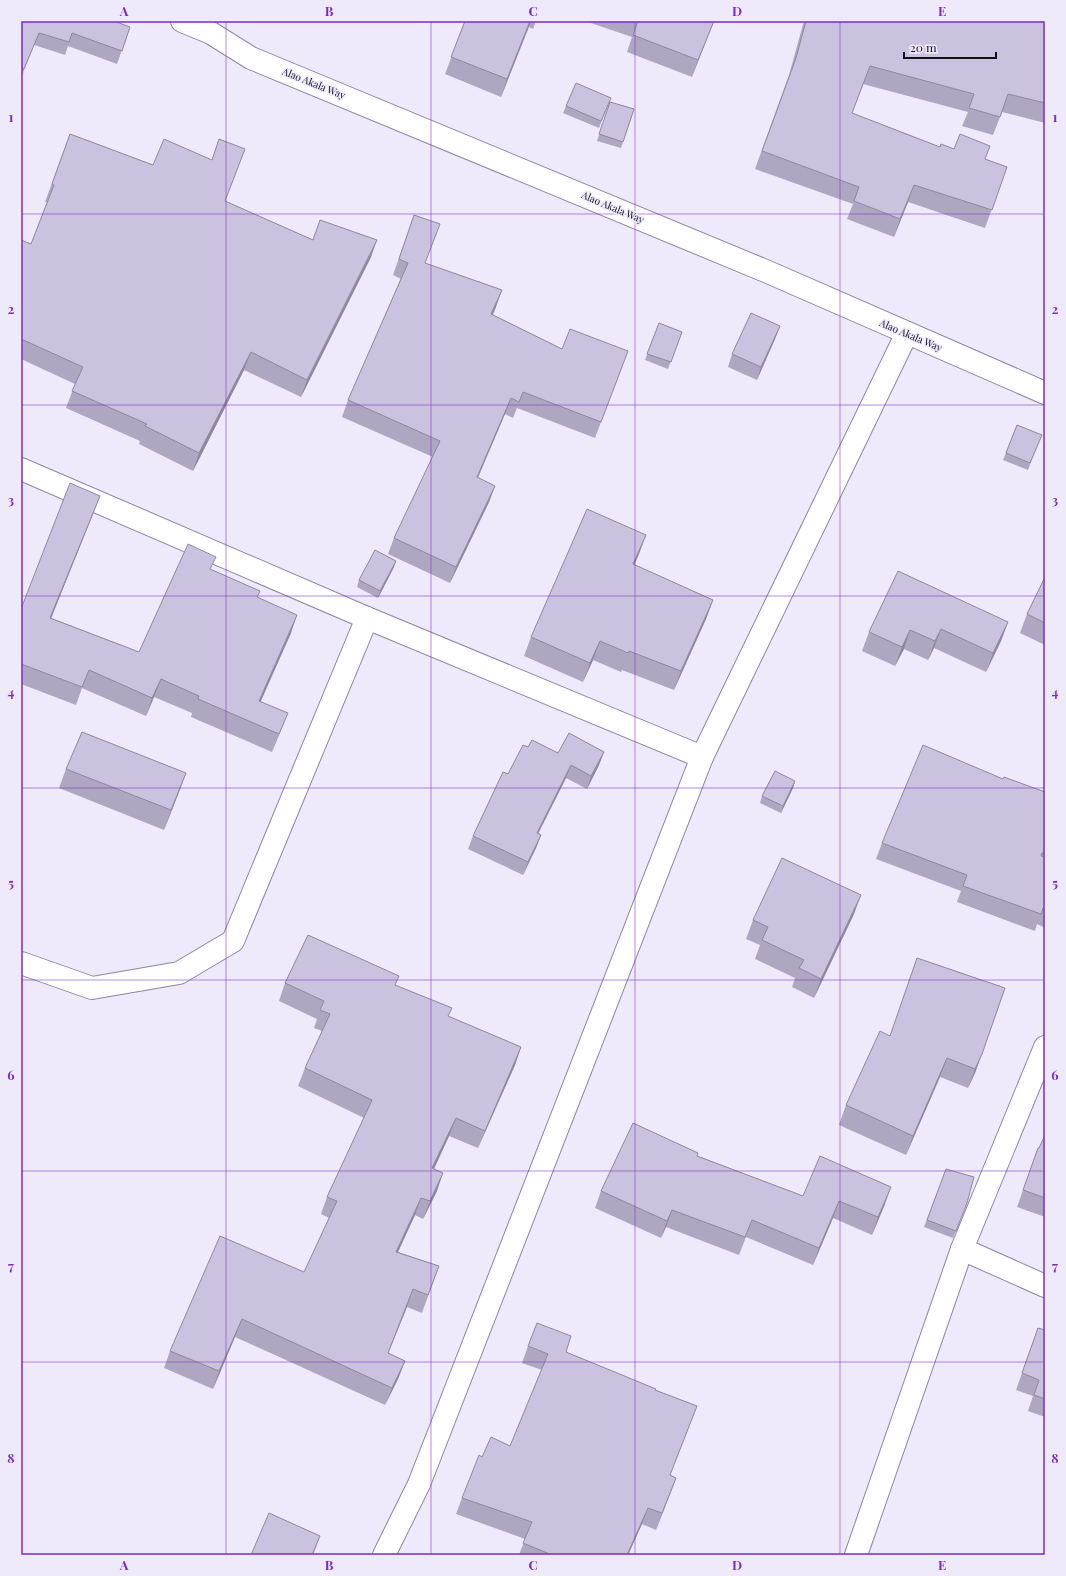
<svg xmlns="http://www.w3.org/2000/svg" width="1066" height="1576" font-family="'Playfair Display',serif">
<rect width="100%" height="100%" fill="#efe9fc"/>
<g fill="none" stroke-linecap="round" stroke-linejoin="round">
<!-- minor casing -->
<g stroke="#8e86a2" stroke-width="24">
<g id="minor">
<polyline points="21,469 367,618 702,757"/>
<polyline points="21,963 92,988 179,973 233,941 367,618"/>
<polyline points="962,1249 1045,1286"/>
<polyline points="384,1555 419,1484 702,757 907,333"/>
<polyline points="856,1555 962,1249 1045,1047"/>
</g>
</g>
<!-- tertiary casing -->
<g stroke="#8e86a2" stroke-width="24">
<polyline id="tertiary" points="182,21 211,33 251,58 768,272 1045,393"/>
</g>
<!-- minor -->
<use href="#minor" stroke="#fff" stroke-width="22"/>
<!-- tertiary -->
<use href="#tertiary" stroke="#fff" stroke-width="22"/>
</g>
<!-- wall -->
<g fill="#afa7c1">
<polygon points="21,21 130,27 117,64 68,46 65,55 34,45 21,78"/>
<polygon points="465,21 536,21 533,29 529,27 501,97 445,74"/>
<polygon points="585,21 714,21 692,77 627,52 632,37"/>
<polygon points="804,21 1045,21 1045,123 1002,112 993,135 962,126 968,112 863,84 852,113 940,147 985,159 1007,167 985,228 908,202 894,237 847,219 853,204 755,169 789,75"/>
<polygon points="611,98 599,128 563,113 566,106"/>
<polygon points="610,102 634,109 621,148 597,141"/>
<polygon points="70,134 153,165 212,160 219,139 226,202 313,240 371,257 301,397 244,370 193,471 139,444 140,441 66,408 75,384 21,359 21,240 31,244 47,202 45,202"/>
<polygon points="414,215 425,263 496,307 493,315 562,349 622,367 595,438 517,408 513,418 505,414 478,478 495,486 489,502 450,583 388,554 394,538 433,457 342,417 348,400 401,279 393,275"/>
<polygon points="659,323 682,332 668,369 645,360"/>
<polygon points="780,326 775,339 757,380 728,367 732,354"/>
<polygon points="1017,425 1039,441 1028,470 1003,460"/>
<polygon points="100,496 93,514 51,618 139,652 211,570 257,598 291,633 260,701 281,730 272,752 191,717 192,713 154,697 146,716 82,688 76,705 21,684 21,609"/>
<polygon points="646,535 634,565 713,600 706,619 674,690 622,670 621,672 593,660 583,682 524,656 531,637"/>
<polygon points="394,567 378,598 357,587 359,580"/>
<polygon points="1045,577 1045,645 1020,633 1027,614"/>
<polygon points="1008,622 1001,641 986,672 934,648 928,660 904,649 895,666 862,651 869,632"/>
<polygon points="604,752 599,765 587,789 566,778 538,833 541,835 536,848 523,875 468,849 473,836 508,774 558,753"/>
<polygon points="66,769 186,773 179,792 164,830 59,788"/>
<polygon points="1003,779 1045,792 1045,928 1037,924 1035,931 957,902 961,891 876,859 882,843"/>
<polygon points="795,781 793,788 781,813 760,803 762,796"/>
<polygon points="854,914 814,998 792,987 795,978 755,959 760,945 746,939 753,920"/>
<polygon points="917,958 1005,988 975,1073 968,1088 940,1077 906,1155 839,1125 846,1105 890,1036"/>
<polygon points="285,983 395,986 449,1017 521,1047 515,1065 478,1148 449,1136 434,1169 437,1191 423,1219 415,1215 398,1252 439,1266 422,1313 407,1307 388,1353 405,1361 398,1379 385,1405 235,1337 213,1389 164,1368 170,1351 304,1272 329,1218 321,1214 327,1197 364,1118 298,1086 305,1068 322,1031 314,1028 317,1019 279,1001"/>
<polygon points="1045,1135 1045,1217 1017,1207 1038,1148 1039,1148"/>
<polygon points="698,1156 803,1196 885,1204 872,1235 833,1218 813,1265 746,1237 739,1255 666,1227 661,1238 595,1208 601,1191"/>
<polygon points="946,1169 967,1203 953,1238 924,1227"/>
<polygon points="1038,1328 1045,1330 1045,1417 1028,1411 1033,1396 1016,1390"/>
<polygon points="528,1346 566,1352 655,1390 697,1406 670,1475 676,1478 670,1494 656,1530 642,1524 628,1555 519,1555 525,1539 456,1514 462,1498 482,1457 510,1446 542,1370 522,1363"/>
</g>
<!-- shaded-wall -->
<g fill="#8e889d">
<polygon points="530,21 531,21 501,97 507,79"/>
<polygon points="714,21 709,33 692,77 698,60"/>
<polygon points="914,185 908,202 894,237 900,219"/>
<polygon points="377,240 371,257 301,397 307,380"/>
<polygon points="502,290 496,307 485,330 491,314"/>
<polygon points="780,326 775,339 757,380 761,367"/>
<polygon points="251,352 244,370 193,471 199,453"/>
<polygon points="511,398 505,414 471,493 477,477"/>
<polygon points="495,486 489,502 450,583 456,567"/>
<polygon points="100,496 93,514 44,636 50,618"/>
<polygon points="646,535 639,554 626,584 633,564"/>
<polygon points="396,561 394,567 378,598 380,591"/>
<polygon points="713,600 706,619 674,690 681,671"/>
<polygon points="297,615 291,633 253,719 259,701"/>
<polygon points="1008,622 1001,641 986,672 993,653"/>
<polygon points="941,629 934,648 928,660 935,641"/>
<polygon points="910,630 904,649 895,666 902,647"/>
<polygon points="600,641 593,660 583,682 590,663"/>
<polygon points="161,679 154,697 146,716 152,698"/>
<polygon points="288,713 281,730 272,752 279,734"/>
<polygon points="604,752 599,765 587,789 591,776"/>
<polygon points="571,765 566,778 532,846 537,833"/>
<polygon points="186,773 179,792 164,830 171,810"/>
<polygon points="795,781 793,788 781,813 783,806"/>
<polygon points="541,835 536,848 523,875 528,862"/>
<polygon points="861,895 854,914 814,998 821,979"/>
<polygon points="521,1047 515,1065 478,1148 485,1131"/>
<polygon points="982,1054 975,1073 968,1088 975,1069"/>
<polygon points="947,1058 940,1077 906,1155 913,1136"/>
<polygon points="456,1118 449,1136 426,1186 432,1168"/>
<polygon points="443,1173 437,1191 423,1219 430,1201"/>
<polygon points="891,1187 885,1204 872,1235 878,1217"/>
<polygon points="421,1198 415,1215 390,1269 396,1252"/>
<polygon points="839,1201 833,1218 813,1265 819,1248"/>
<polygon points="672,1210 666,1227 661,1238 667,1221"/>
<polygon points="413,1289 407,1307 381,1371 388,1353"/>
<polygon points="242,1319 235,1337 213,1389 219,1371"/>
<polygon points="405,1361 398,1379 385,1405 392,1388"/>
<polygon points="676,1478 670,1494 656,1530 662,1513"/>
<polygon points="648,1508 642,1524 628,1555 627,1555"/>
<polygon points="320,1536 313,1555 312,1555"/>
</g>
<!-- building -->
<g fill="#cbc2e0" stroke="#8e889d">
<polygon points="21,21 114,21 130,27 122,51 72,33 69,42 39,33 24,69 21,67"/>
<polygon points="465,21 530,21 507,79 451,57"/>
<polygon points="638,21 714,21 698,60 633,35"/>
<polygon points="806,21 1045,21 1045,103 1008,94 1000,117 969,108 974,94 870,66 852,113 940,147 941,144 954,149 960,134 990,146 985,159 1007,167 992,210 914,185 900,219 854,201 859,187 762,151 796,58"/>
<polygon points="576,83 611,98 601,121 566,106"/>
<polygon points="610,102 634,109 623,142 599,134"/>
<polygon points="70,134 153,165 164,139 212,160 219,139 245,149 225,201 313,240 320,220 377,240 307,380 251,352 199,453 145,426 147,424 72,391 83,367 21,339 21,240 31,244 54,185 52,184"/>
<polygon points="414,215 440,224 425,263 502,290 491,314 562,349 570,329 628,351 601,422 523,392 519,402 511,398 477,477 495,486 456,567 394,538 440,441 348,400 408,263 399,259"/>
<polygon points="751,313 780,326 761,367 732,354"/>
<polygon points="659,323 682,332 671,362 647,354"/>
<polygon points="1017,425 1042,435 1030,463 1006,453"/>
<polygon points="70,483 100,496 50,618 139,652 188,544 216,557 210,569 260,591 257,597 297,615 259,701 288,713 279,734 198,699 199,696 161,679 152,698 89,670 82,687 21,664 21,609"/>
<polygon points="587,509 646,535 633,564 713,600 681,671 629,651 628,653 600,641 590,663 531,637"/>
<polygon points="375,550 396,561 380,591 359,580"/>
<polygon points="898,571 1008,622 993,653 941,629 935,641 910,630 902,647 869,632"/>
<polygon points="1045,577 1045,623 1027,614"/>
<polygon points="82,732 186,773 171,810 66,769"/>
<polygon points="569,733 604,752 591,776 571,765 537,833 541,835 528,862 473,836 503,772 508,774 523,745 528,747 532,740 558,753"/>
<polygon points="923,745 1003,779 1004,777 1045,792 1045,853 1042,853 1041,856 1045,857 1045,909 1043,908 1041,914 963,886 967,875 882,843"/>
<polygon points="775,771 795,781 783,806 762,796"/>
<polygon points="782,858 861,895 821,979 799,968 804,960 762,940 768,927 753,920"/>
<polygon points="308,935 399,976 395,985 452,1008 448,1016 521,1047 485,1131 456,1118 432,1168 443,1173 430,1201 421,1198 396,1252 439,1266 428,1295 413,1289 388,1353 405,1361 392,1388 242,1319 219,1371 170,1351 220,1236 304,1272 337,1201 327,1197 372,1100 305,1068 330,1014 320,1010 324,1001 285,983"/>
<polygon points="917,958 1005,988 982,1054 975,1069 947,1058 913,1136 846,1105 880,1031 890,1036"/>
<polygon points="633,1123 698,1153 697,1156 803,1196 820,1156 891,1187 878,1217 839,1201 819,1248 752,1220 745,1237 672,1210 667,1221 601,1191"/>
<polygon points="1045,1135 1045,1198 1023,1190 1038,1148 1039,1148"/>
<polygon points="946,1169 974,1177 967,1203 956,1231 927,1220"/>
<polygon points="537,1323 571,1336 566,1352 656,1389 655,1390 697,1406 670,1475 676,1478 662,1513 648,1508 627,1555 552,1555 523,1543 532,1522 462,1498 479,1455 482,1457 491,1437 510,1446 548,1354 528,1346"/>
<polygon points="1038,1328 1045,1330 1045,1399 1034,1395 1039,1380 1022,1373"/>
<polygon points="269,1513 320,1536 312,1555 251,1555"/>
</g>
<!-- grid -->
<path fill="none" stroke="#7b2cbf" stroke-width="1" stroke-opacity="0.55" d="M 226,21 L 226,1555M 431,21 L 431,1555M 635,21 L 635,1555M 840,21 L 840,1555M 21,214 L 1045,214M 21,405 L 1045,405M 21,596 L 1045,596M 21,788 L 1045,788M 21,980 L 1045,980M 21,1171 L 1045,1171M 21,1362 L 1045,1362"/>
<g text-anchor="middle" stroke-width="3" stroke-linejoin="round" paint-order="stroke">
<!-- street labels -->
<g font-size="10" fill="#14101a" stroke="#efe9fc">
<text transform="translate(314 83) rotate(22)" y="4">Alao Akala Way</text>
<text transform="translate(613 207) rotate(23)" y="4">Alao Akala Way</text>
<text transform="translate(911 335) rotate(23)" y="4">Alao Akala Way</text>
</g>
</g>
<!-- border -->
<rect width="1066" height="1576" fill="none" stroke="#efe9fc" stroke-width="44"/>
<!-- scale -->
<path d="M904 52v6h92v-6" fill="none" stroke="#14101a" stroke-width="2"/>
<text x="910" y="52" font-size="12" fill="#14101a" stroke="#efe9fc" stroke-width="3" paint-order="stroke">20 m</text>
<rect x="22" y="22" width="1022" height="1532" fill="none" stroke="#7b2cbf" stroke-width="1.5"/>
<g font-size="13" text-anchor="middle" font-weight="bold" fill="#7b2cbf">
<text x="124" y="16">A</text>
<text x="329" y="16">B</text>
<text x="533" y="16">C</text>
<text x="737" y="16">D</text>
<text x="942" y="16">E</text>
<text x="11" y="122">1</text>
<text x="1055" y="122">1</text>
<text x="11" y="314">2</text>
<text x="1055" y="314">2</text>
<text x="11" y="505">3</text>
<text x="1055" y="505">3</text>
<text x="11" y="697">4</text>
<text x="1055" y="697">4</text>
<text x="11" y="888">5</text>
<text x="1055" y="888">5</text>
<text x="11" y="1080">6</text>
<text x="1055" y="1080">6</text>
<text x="11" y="1271">7</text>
<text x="1055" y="1271">7</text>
<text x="11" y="1463">8</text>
<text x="1055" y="1463">8</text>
<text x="124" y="1570">A</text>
<text x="329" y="1570">B</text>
<text x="533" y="1570">C</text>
<text x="737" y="1570">D</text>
<text x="942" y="1570">E</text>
</g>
</svg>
